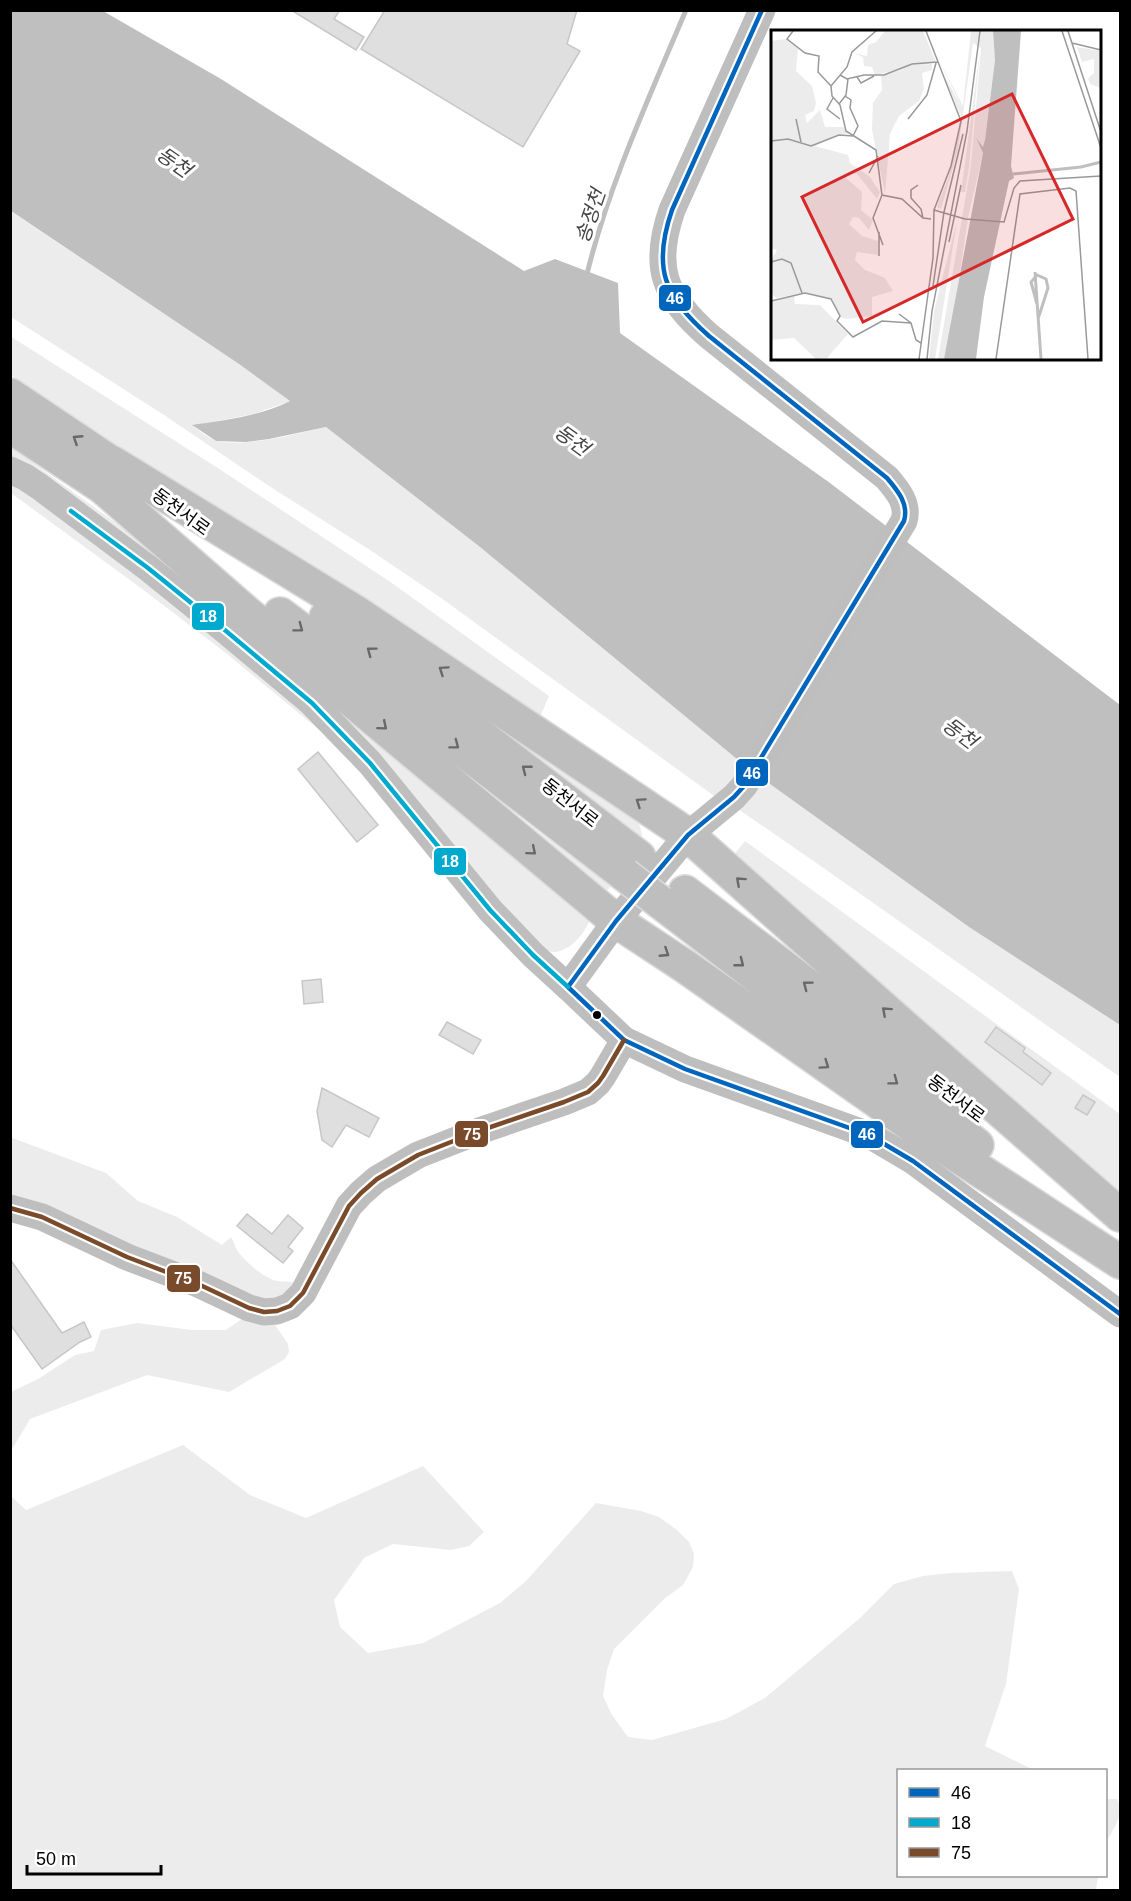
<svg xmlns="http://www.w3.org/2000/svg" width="1131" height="1901" font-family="Helvetica,'Noto Sans KR',sans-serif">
<rect width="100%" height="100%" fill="#fff"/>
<!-- green -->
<g fill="#ececec">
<path d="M 10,211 L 239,364 L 290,401 L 253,414 L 193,426 C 200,431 209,439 217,441 C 249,447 295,434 326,427 L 480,547 L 749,769 L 969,927 L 1120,1025 L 1120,1077 L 825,869 L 738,809 L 717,798 L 441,598 L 370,550 L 269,486 L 164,415 L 11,317 Z"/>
<polygon points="10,336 224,472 389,581 549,696 537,724 11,375"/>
<path d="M 11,447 L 170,562 L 590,918 C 587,931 571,951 555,952 C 550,952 545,950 540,949 L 376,757 L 11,463 Z"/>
<polygon points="10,482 103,548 280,690 329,738 227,654 149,594 11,493"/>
<polygon points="383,641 638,818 642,835 639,843"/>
<polygon points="490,795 611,886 606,892"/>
<polygon points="745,841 1120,1114 1120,1197 732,857"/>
<path d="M 10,1137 L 106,1173 L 138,1201 L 177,1217 L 222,1245 L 231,1237 C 233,1240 234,1243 235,1246 C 239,1257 261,1275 271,1279 C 279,1283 288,1280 296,1283 L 286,1295 L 262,1301 L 11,1199 Z"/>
<polygon points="246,1316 273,1322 288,1344 289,1352 285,1359 229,1392 147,1375 30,1419 11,1451 11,1392 38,1379 75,1355 94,1351 101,1330 137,1323 192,1330 226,1330"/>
<polygon points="183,1445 250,1495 306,1518 423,1466 484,1532 469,1546 451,1550 393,1544 364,1558 334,1600 340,1627 368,1653 423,1643 500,1603 526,1581 596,1503 641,1511 659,1517 677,1530 689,1542 694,1554 693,1567 683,1585 664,1599 614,1649 607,1670 603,1696 612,1715 628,1737 652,1740 726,1719 765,1698 860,1618 894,1584 923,1576 951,1573 1012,1571 1019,1589 1006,1684 985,1746 1034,1770 898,1770 898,1876 1098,1876 1096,1890 11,1890 11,1496 26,1510"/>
<path d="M 1106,1799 L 1117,1799 C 1126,1814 1113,1829 1106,1842 Z"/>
</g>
<!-- water -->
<path fill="#bfbfbf" d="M 10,11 L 103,11 L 221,79 L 524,271 L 555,259 L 618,283 L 620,333 L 830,483 L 1120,705 L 1120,1025 L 969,927 L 749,769 L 480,547 L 326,427 L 269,439 L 246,442 L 216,441 L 192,425 C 225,420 260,416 290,401 L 239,364 L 11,211 Z"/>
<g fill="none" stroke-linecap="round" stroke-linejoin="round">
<!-- stream -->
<path stroke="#bfbfbf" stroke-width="5" d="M 586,278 C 608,186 649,98 686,10"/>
</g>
<!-- building -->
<g fill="#dfdfdf" stroke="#c7c7c7" stroke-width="1.5">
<polygon points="291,10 340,10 334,19 364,37 356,50"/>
<polygon points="385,10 577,10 567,44 580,51 523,147 361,49"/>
<polygon points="318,752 378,825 357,842 298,769"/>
<polygon points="321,979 323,1002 304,1004 302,981"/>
<polygon points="447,1022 481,1040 473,1054 439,1035"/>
<polygon points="996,1027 1025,1048 1023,1052 1051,1073 1042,1085 985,1042"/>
<polygon points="322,1088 379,1118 369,1137 346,1125 332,1147 322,1140 317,1111"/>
<polygon points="1083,1095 1095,1102 1087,1115 1075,1108"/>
<polygon points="247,1214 272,1234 288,1215 303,1228 288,1247 293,1251 283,1263 237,1226"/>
<polygon points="10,1259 62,1333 84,1322 91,1337 80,1342 42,1369 10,1324"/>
</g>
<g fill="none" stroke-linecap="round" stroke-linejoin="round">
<!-- major casing -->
<g stroke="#dbdbdb" stroke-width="36">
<g id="major">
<polyline points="10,395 131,476"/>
<polyline points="10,426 116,496"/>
<polyline points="113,463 354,611 688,835 908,1030 1120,1215"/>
<polyline points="99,484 247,613 616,921 686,967 921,1132 1120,1262"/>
<polyline points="280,614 481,764 625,875"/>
<polyline points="326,617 639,857"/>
<polyline points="685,892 957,1099"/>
<polyline points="660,902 977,1145"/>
</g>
</g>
<!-- minor -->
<g stroke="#bebebe" stroke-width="27">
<path d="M 762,10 L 672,210 C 652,268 664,296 709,336 L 887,478 C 898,491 909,504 904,521 L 744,786 L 734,797 L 688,835 L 616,921 L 568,987 L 624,1040 L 685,1069 L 869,1135 L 913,1161 L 1120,1314"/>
<polyline points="10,470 25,477 40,487 148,568 226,631 312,703 370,763 490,910 533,955 568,987"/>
<polyline points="10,1208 42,1217 127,1257 198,1284 249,1308 264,1312 277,1311 290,1306 303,1293 349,1206 361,1193 377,1179 418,1155 479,1131 564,1102 588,1092 598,1083 603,1076 624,1040"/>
</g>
<!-- major -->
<use href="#major" stroke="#bebebe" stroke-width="33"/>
<!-- major-bridge casing -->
<g stroke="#dbdbdb" stroke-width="36" stroke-linecap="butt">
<polyline id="major-bridge" points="625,875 660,902"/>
</g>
<!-- major-bridge -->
<use href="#major-bridge" stroke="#bebebe" stroke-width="33"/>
<!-- bus-1 casing -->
<g stroke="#fff" stroke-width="9">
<path id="bus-1" d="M 762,10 L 672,210 C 652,268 664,296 709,336 L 887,478 C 898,491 909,504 904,521 L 744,786 L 734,797 L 688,835 L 616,921 L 568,987 L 624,1040 L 685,1069 L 869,1135 L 913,1161 L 1120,1314"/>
</g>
<!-- bus-2 casing -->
<g stroke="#fff" stroke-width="9">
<polyline id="bus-2" points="71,511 148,568 226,631 312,703 370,763 490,910 533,955 568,987"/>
</g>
<!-- bus-3 casing -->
<g stroke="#fff" stroke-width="9">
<polyline id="bus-3" points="10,1208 42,1217 127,1257 198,1284 249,1308 264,1312 277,1311 290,1306 303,1293 349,1206 361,1193 377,1179 418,1155 479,1131 564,1102 588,1092 598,1083 603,1076 624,1040"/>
</g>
<!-- bus-1 -->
<use href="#bus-1" stroke="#0065bd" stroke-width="4.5"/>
<!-- bus-2 -->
<use href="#bus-2" stroke="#00a9ce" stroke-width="4.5"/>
<!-- bus-3 -->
<use href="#bus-3" stroke="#7a4b2a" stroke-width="4.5"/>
</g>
<!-- one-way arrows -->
<defs><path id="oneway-chevron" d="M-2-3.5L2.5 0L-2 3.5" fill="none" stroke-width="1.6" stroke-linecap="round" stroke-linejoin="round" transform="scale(1.5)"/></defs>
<g stroke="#686868">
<use href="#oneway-chevron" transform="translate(77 439) rotate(-147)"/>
<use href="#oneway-chevron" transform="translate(299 628) rotate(37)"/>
<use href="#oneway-chevron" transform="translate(371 651) rotate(-143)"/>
<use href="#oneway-chevron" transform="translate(443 670) rotate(-146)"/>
<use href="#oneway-chevron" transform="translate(383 726) rotate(40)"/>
<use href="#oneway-chevron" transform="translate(455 745) rotate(37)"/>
<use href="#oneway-chevron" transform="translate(526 769) rotate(-142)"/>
<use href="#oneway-chevron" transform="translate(640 802) rotate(-146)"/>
<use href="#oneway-chevron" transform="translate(532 851) rotate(40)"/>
<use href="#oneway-chevron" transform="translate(740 881) rotate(-138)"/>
<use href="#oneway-chevron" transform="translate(665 953) rotate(33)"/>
<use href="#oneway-chevron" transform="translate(740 963) rotate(38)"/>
<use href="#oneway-chevron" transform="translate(807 985) rotate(-143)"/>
<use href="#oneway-chevron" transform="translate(886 1011) rotate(-138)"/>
<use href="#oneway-chevron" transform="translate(825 1065) rotate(35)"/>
<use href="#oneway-chevron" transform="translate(894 1081) rotate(37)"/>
</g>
<!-- markers -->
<circle fill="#000" stroke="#fff" stroke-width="2" cx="597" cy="1015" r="5"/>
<g text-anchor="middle" stroke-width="6" stroke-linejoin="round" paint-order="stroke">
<!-- street labels -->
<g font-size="18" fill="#000" stroke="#fff">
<text transform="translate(181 512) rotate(36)" y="6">동천서로</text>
<text transform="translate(570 803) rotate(38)" y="6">동천서로</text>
<text transform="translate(956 1099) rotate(37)" y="6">동천서로</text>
</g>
<!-- water labels -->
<g font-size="20" font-style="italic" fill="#444" stroke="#fff">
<text transform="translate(174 162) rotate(35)" y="7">동천</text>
<text transform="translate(590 216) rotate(-71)" y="7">송정천</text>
<text transform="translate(572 440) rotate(36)" y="7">동천</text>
<text transform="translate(960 733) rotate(37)" y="7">동천</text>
</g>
</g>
<!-- overview -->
<g transform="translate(771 30)">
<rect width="330" height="330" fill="#fff"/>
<path d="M 114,1 L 152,1 L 165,32 L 104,45 L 101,37 L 93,36 L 92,27 L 82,23 L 96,26 L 97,15 L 105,12 ZM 200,1 L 222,1 L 224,30 L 213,118 L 205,109 L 212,123 L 197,188 L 182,290 L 173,329 L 167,329 L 200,135 L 210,18 L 202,13 L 187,120 L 170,179 L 166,177 L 178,146 L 190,87 L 173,45 L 191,78 L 168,30 L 192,76 ZM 14,9 L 27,19 L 25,41 L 41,56 L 45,73 L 43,81 L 34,85 L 36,93 L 49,80 L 54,97 L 72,97 L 78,104 L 69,104 L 44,116 L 77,125 L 79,133 L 99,147 L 109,162 L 106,169 L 86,144 L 77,143 L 75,148 L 91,162 L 90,180 L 102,190 L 98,200 L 88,188 L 82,187 L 78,194 L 91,206 L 107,211 L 107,225 L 86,222 L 84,230 L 94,240 L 114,248 L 122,261 L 101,267 L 101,286 L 75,289 L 69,287 L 61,269 L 34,263 L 5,268 L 0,263 L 0,231 L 6,220 L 0,218 L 0,11 ZM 306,17 L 330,21 L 330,58 L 319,54 L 317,48 L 323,43 L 323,29 L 311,32 ZM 209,21 L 198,138 L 194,162 L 190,162 ZM 146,35 L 161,34 L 161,40 L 151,43 L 153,59 L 148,71 L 128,86 L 119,104 L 114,164 L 101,100 L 102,73 L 111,60 L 110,46 ZM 186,191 L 164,329 L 158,329 L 163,281 ZM 23,265 L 24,274 L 49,275 L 77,304 L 56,328 L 45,329 L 23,308 L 0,310 L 0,271 Z" fill="#ececec"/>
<path d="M 222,1 L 250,1 L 240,136 L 243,148 L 238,151 L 213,267 L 205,329 L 173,329 L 212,123 L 205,108 L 212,117 L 214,110 L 224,30 Z" fill="#bfbfbf"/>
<path fill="none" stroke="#bfbfbf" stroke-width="3" d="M 242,144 L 310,137 L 330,132M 264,242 L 270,329M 266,274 L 260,252 L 266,245 L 275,249 L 277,258 L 267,289"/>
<path fill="none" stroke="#999" stroke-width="1.5" d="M 22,1 L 16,9 L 34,23 L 48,26 L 47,42 L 60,56M 105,1 L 81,22 L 76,37 L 60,56 L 61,66 L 69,75 L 75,101 L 105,120 L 111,165 L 131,169 L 152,188 L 160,189M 155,1 L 190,91 L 180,136 L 163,180M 291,1 L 330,118M 297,1 L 330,102M 301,13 L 330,20M 69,45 L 76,49 L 93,45 L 113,45 L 141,34 L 167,32M 86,47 L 90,53 L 103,46M 62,68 L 56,79 L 69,89M 68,74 L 75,65 L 77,49M 25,89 L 30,112M 137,89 L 156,65 L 165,33M 0,111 L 17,109 L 40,116 L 68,105 L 82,106 L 87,96 L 79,78 L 80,70 L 74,66M 98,143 L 107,126M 147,155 L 140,160 L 140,168 L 150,179 L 152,188M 111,165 L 102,188 L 112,215M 178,212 L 190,155M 108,226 L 108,202M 0,232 L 11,229 L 20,233 L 31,263M 162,256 L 173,182 L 192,104M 0,271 L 34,263 L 60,269 L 69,286 L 66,291 L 82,307 L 111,291 L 140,293M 128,284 L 140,293 L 145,310 L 150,313M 148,329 L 162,228 L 163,180 L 194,189 L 233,192 L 243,158 L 249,151 L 330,146M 156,329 L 161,281 L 196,101 L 209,1M 225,329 L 249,164 L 299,158 L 305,161 L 317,329"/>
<path fill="#d62828" fill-opacity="0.15" stroke="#d62828" stroke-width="3" d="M 241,64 L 302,189 L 92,292 L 31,167 Z"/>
<rect width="330" height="330" fill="none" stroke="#000" stroke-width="3"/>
</g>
<g stroke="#fff" stroke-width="2">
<rect x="658" y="284" width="34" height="28" rx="6" fill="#0065bd"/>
<rect x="191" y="602" width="34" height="29" rx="6" fill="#00a9ce"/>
<rect x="735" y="758" width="34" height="29" rx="6" fill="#0065bd"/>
<rect x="433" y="847" width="34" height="29" rx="6" fill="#00a9ce"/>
<rect x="454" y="1120" width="35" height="28" rx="6" fill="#7a4b2a"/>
<rect x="850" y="1120" width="34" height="29" rx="6" fill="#0065bd"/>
<rect x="166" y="1264" width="35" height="29" rx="6" fill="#7a4b2a"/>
</g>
<g font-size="16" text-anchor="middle" font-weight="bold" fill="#fff">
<text x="675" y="304">46</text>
<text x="208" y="622">18</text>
<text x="752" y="779">46</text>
<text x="450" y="867">18</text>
<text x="472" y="1140">75</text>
<text x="867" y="1140">46</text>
<text x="183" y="1284">75</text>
</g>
<!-- border -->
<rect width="1131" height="1901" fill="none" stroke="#000000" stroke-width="24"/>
<!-- legend -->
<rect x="897" y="1769" width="210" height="108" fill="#ffffff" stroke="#999999" stroke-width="1.5"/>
<rect x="909" y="1788" width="30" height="9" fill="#0065bd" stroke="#999999" stroke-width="1.5"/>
<text x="951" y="1799" font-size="18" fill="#000000">46</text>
<rect x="909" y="1818" width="30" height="9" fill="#00a9ce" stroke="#999999" stroke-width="1.5"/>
<text x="951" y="1829" font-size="18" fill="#000000">18</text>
<rect x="909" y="1848" width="30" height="9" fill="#7a4b2a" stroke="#999999" stroke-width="1.5"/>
<text x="951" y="1859" font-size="18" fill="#000000">75</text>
<!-- scale -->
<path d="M27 1865v9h134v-9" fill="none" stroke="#000000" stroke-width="3"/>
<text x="36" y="1865" font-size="18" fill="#000000" stroke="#ffffff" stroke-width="4.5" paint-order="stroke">50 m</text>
</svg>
